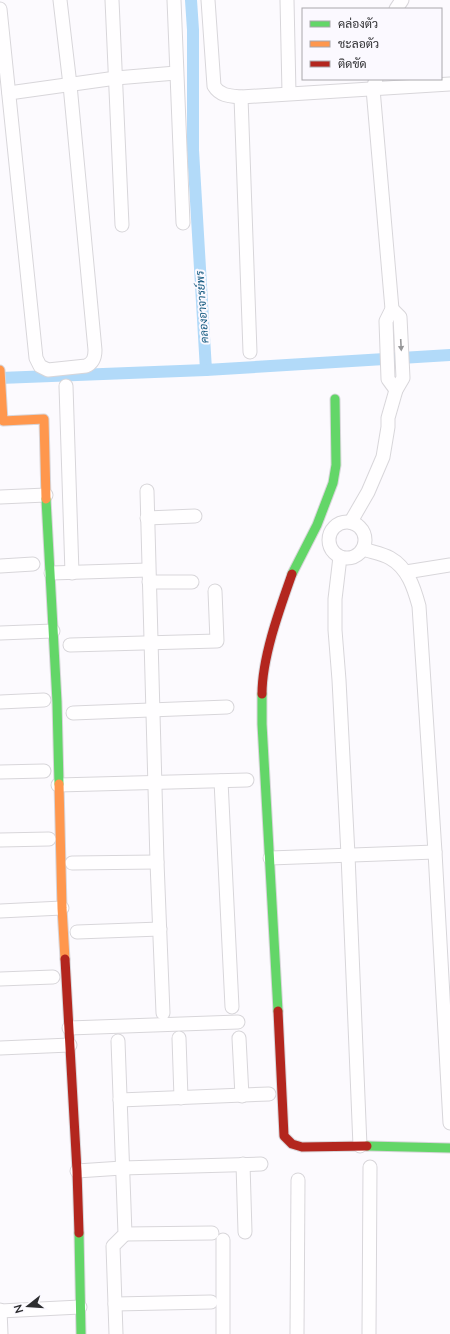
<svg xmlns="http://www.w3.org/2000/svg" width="450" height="1334" font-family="Lato,Sarabun,sans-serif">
<rect width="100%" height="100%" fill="#fcfafe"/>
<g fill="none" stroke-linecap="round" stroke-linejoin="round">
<!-- canal -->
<g stroke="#b2daf9" stroke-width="12">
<polyline points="191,0 193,30 193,150 206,370 450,355"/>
<polyline points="0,378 206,370"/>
</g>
<!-- street casing -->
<g stroke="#d8d6da" stroke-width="15">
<g id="street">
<polyline points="112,0 122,225"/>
<polyline points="174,0 183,223"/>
<path d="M 208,0 L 214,86 C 220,96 230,96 241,97 L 450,84"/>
<polyline points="287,0 289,93"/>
<path d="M 0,9 L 36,358 L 40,366 L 48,370 L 86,366 C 93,363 95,358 95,350 L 70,85 L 60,0"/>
<polyline points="396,9 402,0"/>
<polyline points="376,79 373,89 392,309 386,321 388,379 396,390"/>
<polyline points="9,93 116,78 176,73"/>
<polyline points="241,97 250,352"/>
<polyline points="66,386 72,573"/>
<polyline points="147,491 157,862 163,1013"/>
<polyline points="0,497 46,495"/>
<polyline points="147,518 195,516"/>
<circle cx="347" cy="540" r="18"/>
<polyline points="352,523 353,518 368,492 383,457 388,427 388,418 396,390 403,378 400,317 392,309"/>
<path d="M 363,549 C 372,552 383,554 390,558 C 408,568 414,588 419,606 L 435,852 L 450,1123"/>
<polyline points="340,557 335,599 335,630 339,680 348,855 360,1146"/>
<polyline points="0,566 33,564"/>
<polyline points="406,572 450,565"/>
<polyline points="51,573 148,570"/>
<polyline points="149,582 192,582"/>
<polyline points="0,633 53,631"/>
<polyline points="70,645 217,641 215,591"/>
<polyline points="0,702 44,700"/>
<polyline points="73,713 227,707"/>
<polyline points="0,772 44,771"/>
<polyline points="221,781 232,1007"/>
<polyline points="58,785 247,780"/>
<polyline points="0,840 49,839"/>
<polyline points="270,858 435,852"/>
<polyline points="72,863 157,862"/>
<polyline points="0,911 62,908"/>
<polyline points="77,932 160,929"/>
<polyline points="0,979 53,977"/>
<polyline points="69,1028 238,1022"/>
<polyline points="179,1038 181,1098"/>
<polyline points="239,1038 242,1096"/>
<polyline points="0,1048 70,1045"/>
<polyline points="120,1100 269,1094"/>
<polyline points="243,1164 245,1232"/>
<polyline points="77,1171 122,1168 261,1164"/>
<polyline points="125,1234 212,1233"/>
<polyline points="223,1240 223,1334"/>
<polyline points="115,1304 211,1302"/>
<polyline points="0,1310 1,1334"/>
<polyline points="0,1311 80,1307"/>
<polyline points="116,1334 113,1246 125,1234 118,1041"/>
<polyline points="297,1334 298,1180"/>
<polyline points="369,1334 370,1167"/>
</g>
</g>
<!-- fast casing -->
<g stroke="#d8d6da" stroke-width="11">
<g id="fast">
<polyline points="46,499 57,702 59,784"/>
<polyline points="292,574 317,525 333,483 336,465 335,399"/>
<polyline points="262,694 262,724 278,1011"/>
<polyline points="367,1146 450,1148"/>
<polyline points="79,1233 81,1334"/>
</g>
</g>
<!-- slow casing -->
<g stroke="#d8d6da" stroke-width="11">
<g id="slow">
<polyline points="0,370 3,421 44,419 46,499"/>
<polyline points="59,784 62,908 65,959"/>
</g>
</g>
<!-- jam casing -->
<g stroke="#d8d6da" stroke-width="11">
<g id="jam">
<path d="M 262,694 C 262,657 280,608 292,574"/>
<polyline points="65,959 77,1171 79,1233"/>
<polyline points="278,1011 284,1136 292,1144 302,1147 367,1146"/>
</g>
</g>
<!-- street -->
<use href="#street" stroke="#fffeff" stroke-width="13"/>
<!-- fast -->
<use href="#fast" stroke="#63d668" stroke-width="9"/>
<!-- slow -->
<use href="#slow" stroke="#ff974d" stroke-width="9"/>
<!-- jam -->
<use href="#jam" stroke="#b3261e" stroke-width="9"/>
</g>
<!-- one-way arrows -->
<defs><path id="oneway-solid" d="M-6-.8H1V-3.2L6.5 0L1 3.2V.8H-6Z"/></defs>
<use fill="#969698" href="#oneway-solid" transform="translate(401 345) rotate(87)"/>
<g text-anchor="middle" stroke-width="4" stroke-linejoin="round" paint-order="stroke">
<!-- water labels -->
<g font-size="11" font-style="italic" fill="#10577e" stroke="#fbf9ff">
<text transform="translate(202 307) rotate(-94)" y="4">คลองอาจารย์พร</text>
</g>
</g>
<!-- legend -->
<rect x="302" y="8" width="140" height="72" fill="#fbf9ff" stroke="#a9a7ac"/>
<rect x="310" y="21" width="20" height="6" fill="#63d668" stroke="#a9a7ac"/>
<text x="338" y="28" font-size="12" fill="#2d2d30">คล่องตัว</text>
<rect x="310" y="41" width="20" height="6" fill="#ff974d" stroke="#a9a7ac"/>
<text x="338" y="48" font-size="12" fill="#2d2d30">ชะลอตัว</text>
<rect x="310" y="61" width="20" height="6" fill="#b3261e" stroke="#a9a7ac"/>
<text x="338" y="68" font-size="12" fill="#2d2d30">ติดขัด</text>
<!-- north arrow -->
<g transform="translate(28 1306) rotate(253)" stroke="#fbf9ff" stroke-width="3" paint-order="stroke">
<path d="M0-3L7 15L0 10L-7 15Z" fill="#2d2d30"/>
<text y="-6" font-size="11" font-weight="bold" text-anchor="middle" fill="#2d2d30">N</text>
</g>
</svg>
